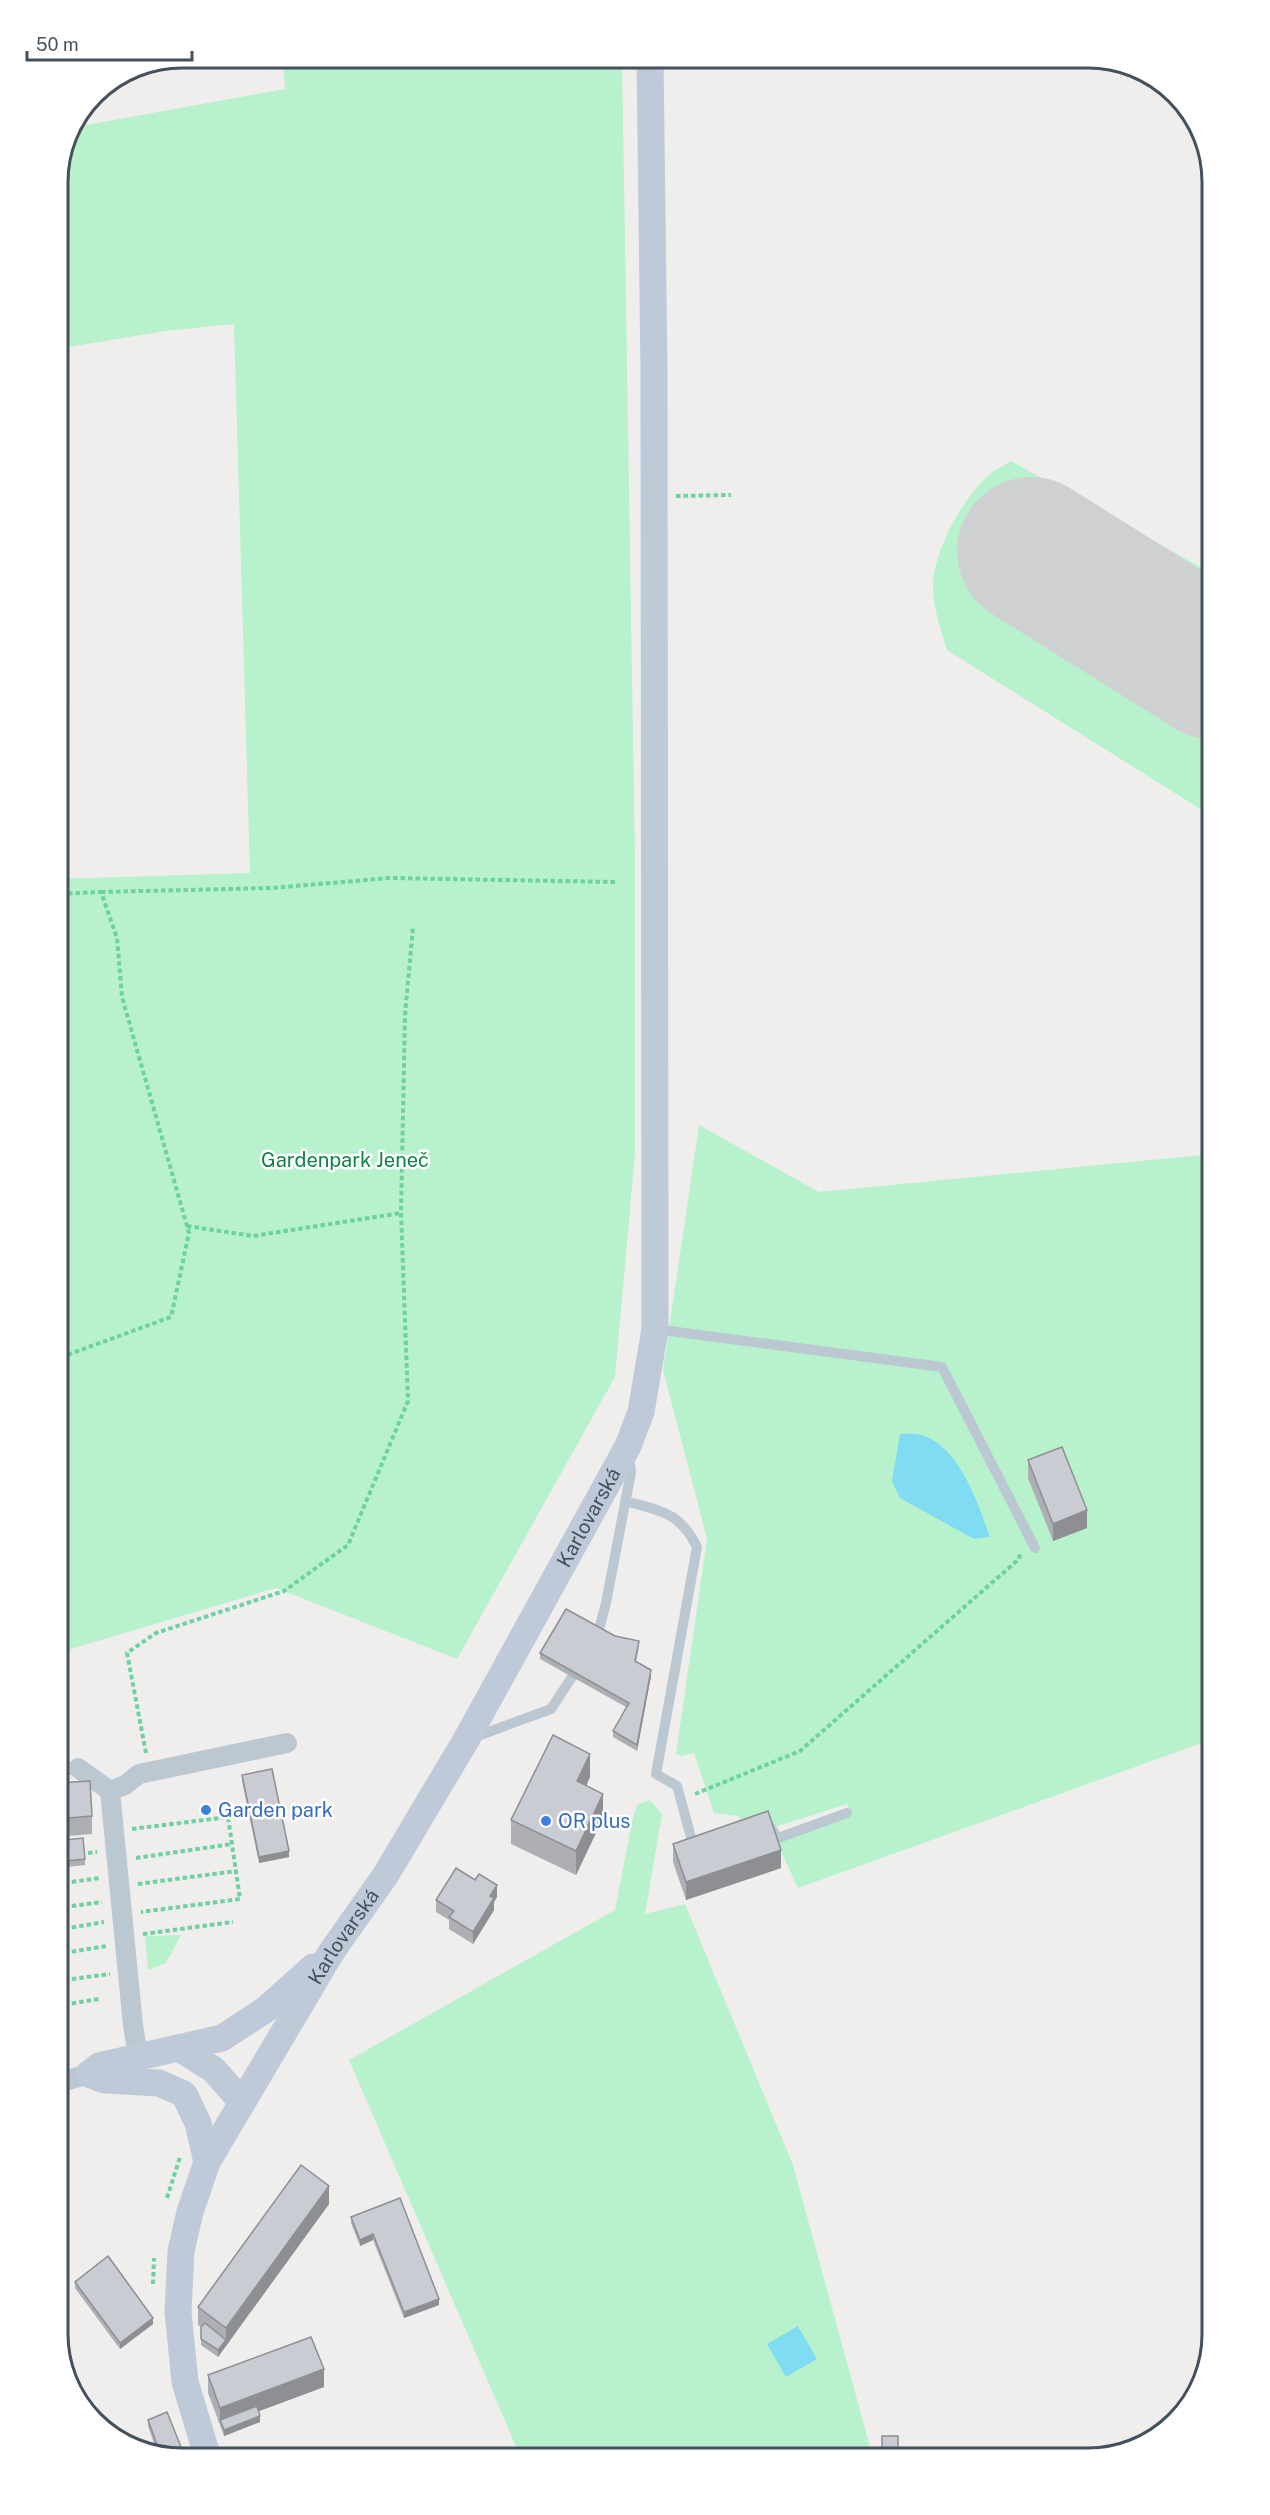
<svg xmlns="http://www.w3.org/2000/svg" width="1270" height="2515" font-family="'Public Sans',sans-serif">
<rect width="100%" height="100%" fill="#f0eded"/>
<!-- green -->
<g fill="#b7f2cd">
<polygon points="283,57 622,57 635,861 635,1153 615,1377 457,1659 276,1588 57,1653 57,879 250,873 234,324 165,331 57,349 57,173 69,128 285,89"/>
<path d="M 1011,461 L 1213,574 L 1213,817 L 947,650 C 941,629 933,609 933,587 C 933,551 964,495 991,473 C 997,468 1005,465 1011,461 Z"/>
<polygon points="699,1125 819,1192 1213,1154 1213,1739 798,1888 777,1843 851,1815 847,1804 775,1827 743,1828 739,1816 714,1813 694,1753 682,1756 676,1754 707,1539 663,1370"/>
<polygon points="650,1800 662,1814 645,1914 685,1904 793,2165 873,2458 521,2458 349,2060 615,1910 633,1817 637,1805"/>
<polygon points="181,1935 166,1963 148,1970 145,1936"/>
</g>
<!-- water -->
<g fill="#80dcf2">
<path d="M 900,1434 C 907,1434 917,1433 924,1436 C 960,1448 978,1504 990,1537 L 974,1539 L 900,1498 L 892,1481 Z"/>
<polygon points="798,2326 817,2359 786,2377 767,2344"/>
</g>
<g fill="none" stroke-linecap="round" stroke-linejoin="round">
<!-- runway -->
<polyline stroke="#cfd0d2" stroke-width="148" points="1031,551 1213,665"/>
<!-- path -->
<g stroke="#6cd29f" stroke-width="4" stroke-dasharray="4.5 3" stroke-linecap="butt">
<polyline points="676,496 731,495"/>
<polyline points="101,892 271,888 390,878 616,882"/>
<polyline points="187,1226 253,1236 401,1213"/>
<polyline points="57,1345 67,1355 171,1317 189,1233 122,997 117,938 101,892 57,894"/>
<polyline points="146,1753 127,1653 156,1633 284,1591 348,1545 408,1401 401,1213 405,1015 413,927"/>
<polyline points="695,1794 800,1751 1019,1559 1020,1554"/>
<polyline points="132,1829 228,1817 240,1899 141,1912"/>
<polyline points="88,1853 97,1852"/>
<polyline points="136,1858 232,1844"/>
<polyline points="57,1884 100,1878"/>
<polyline points="138,1884 236,1871"/>
<polyline points="57,1908 102,1902"/>
<polyline points="57,1930 104,1922"/>
<polyline points="143,1934 233,1922"/>
<polyline points="57,1954 107,1946"/>
<polyline points="57,1981 110,1974"/>
<polyline points="57,2006 99,1999"/>
<polyline points="167,2198 180,2157"/>
<polyline points="153,2284 154,2258"/>
</g>
<!-- lane -->
<g stroke="#bcc8d1" stroke-width="10">
<polyline points="655,1329 942,1367 1035,1548"/>
<path d="M 625,1501 C 660,1511 679,1511 697,1547 L 656,1774 L 677,1786 L 692,1841 L 697,1847"/>
<polyline points="598,1633 606,1603 631,1472 629,1457"/>
<polyline points="472,1738 551,1709 572,1677"/>
<polyline points="57,1773 78,1768"/>
<polyline points="766,1825 768,1824 778,1838 847,1813"/>
</g>
<!-- street -->
<g stroke="#bcc8d1" stroke-width="20">
<polyline points="78,1768 110,1791 133,2025 138,2057"/>
<polyline points="110,1791 125,1785 139,1774 287,1743"/>
<polyline points="57,2083 89,2074"/>
</g>
<!-- secondary -->
<g stroke="#becad8" stroke-width="27">
<polyline points="179,2048 214,2070 242,2102"/>
<polyline points="89,2074 99,2066 222,2038 265,2010 313,1967"/>
<polyline points="89,2074 105,2080 159,2083 184,2094 198,2123 207,2162"/>
<path id="s1" d="M 208,2458 L 185,2382 L 178,2312 L 181,2251 L 190,2212 L 207,2162 L 332,1951 L 385,1876 L 466,1740 L 628,1446 L 641,1412 L 655,1329 L 654,373 L 650,57"/>
</g>
</g>
<!-- wall -->
<g fill="#adafb5">
<polygon points="1028,1460 1087,1528 1053,1541 1028,1478"/>
<polygon points="615,1636 639,1647 636,1662 651,1676 637,1751 613,1737 613,1731 626,1707 540,1659 540,1653"/>
<polygon points="242,1775 289,1857 259,1863 242,1781"/>
<polygon points="590,1777 586,1786 603,1818 576,1875 511,1844 511,1820"/>
<polygon points="57,1783 92,1816 92,1834 57,1837"/>
<polygon points="57,1841 85,1859 85,1865 57,1868"/>
<polygon points="673,1844 781,1868 686,1900 673,1862"/>
<polygon points="497,1897 494,1902 494,1910 473,1944 449,1929 449,1920 436,1912 436,1900"/>
<polygon points="400,2198 439,2305 404,2318 373,2240 360,2246 351,2223 351,2217"/>
<polygon points="329,2204 218,2357 201,2345 201,2327 198,2325 198,2307"/>
<polygon points="75,2282 153,2324 120,2349 75,2288"/>
<polygon points="1213,2299 1213,2334 1211,2341 1206,2325 1206,2301"/>
<polygon points="208,2375 324,2387 259,2411 260,2422 224,2436 208,2393"/>
<polygon points="148,2420 185,2458 173,2458 157,2452 148,2426"/>
<rect x="882" y="2436" width="16" height="20"/>
</g>
<!-- shaded-wall -->
<g fill="#8d8f93">
<polygon points="1087,1510 1087,1528 1053,1541 1053,1524"/>
<polygon points="651,1670 651,1676 637,1751 637,1745"/>
<polygon points="590,1754 590,1777 577,1805 577,1781"/>
<polygon points="603,1794 603,1818 576,1875 576,1851"/>
<polygon points="781,1850 781,1868 686,1900 686,1882"/>
<polygon points="289,1851 289,1857 259,1863 259,1857"/>
<polygon points="497,1885 497,1897 494,1902 494,1910 473,1944 473,1932 490,1896"/>
<polygon points="329,2186 329,2204 218,2357 218,2350 226,2340 226,2328"/>
<polygon points="373,2234 373,2240 360,2246 360,2240"/>
<polygon points="439,2299 439,2305 404,2318 404,2312"/>
<polygon points="153,2318 153,2324 120,2349 120,2343"/>
<polygon points="324,2369 324,2387 222,2425 220,2420 220,2426 220,2408"/>
<polygon points="260,2416 260,2422 224,2436 224,2430"/>
</g>
<!-- building -->
<g fill="#c9ccd2" stroke="#8d8f93" stroke-width="1.5">
<polygon points="1062,1447 1087,1510 1053,1524 1028,1460"/>
<polygon points="566,1609 615,1636 639,1641 635,1661 651,1670 637,1745 613,1731 629,1703 540,1653"/>
<polygon points="553,1735 590,1754 577,1781 603,1794 576,1851 511,1820"/>
<polygon points="272,1769 289,1851 259,1857 242,1775"/>
<polygon points="90,1781 92,1816 57,1819 57,1783"/>
<polygon points="768,1811 781,1850 686,1882 673,1844"/>
<polygon points="83,1838 85,1859 57,1862 57,1841"/>
<polygon points="456,1868 475,1880 479,1874 497,1885 490,1896 494,1898 473,1932 449,1917 454,1911 436,1900"/>
<polygon points="301,2165 329,2186 226,2328 198,2307"/>
<polygon points="400,2198 439,2299 404,2312 373,2234 360,2240 351,2217"/>
<polygon points="108,2256 153,2318 120,2343 75,2282"/>
<polygon points="1213,2299 1213,2324 1206,2301"/>
<polygon points="205,2323 226,2340 218,2350 201,2339 201,2327"/>
<polygon points="311,2337 324,2369 220,2408 208,2375"/>
<polygon points="257,2406 260,2416 224,2430 220,2420"/>
<polygon points="167,2412 185,2457 182,2458 173,2458 160,2453 148,2420"/>
<rect x="882" y="2436" width="16" height="14"/>
</g>
<!-- markers -->
<g fill="#3f7fe0" stroke="#fff" stroke-width="2">
<circle cx="206" cy="1810" r="6"/>
<circle cx="546" cy="1821" r="6"/>
</g>
<g text-anchor="middle" stroke-width="5" stroke-linejoin="round" paint-order="stroke">
<!-- park labels -->
<g font-size="20" fill="#0f8248" stroke="#fff">
<text x="345" y="1167">Gardenpark Jeneč</text>
</g>
<!-- street labels -->
<g font-size="20" fill="#44515c" stroke="#fff">
<text dy="7" stroke="none"><textPath href="#s1" startOffset="1053">Karlovarská</textPath></text>
<text dy="7" stroke="none"><textPath href="#s1" startOffset="567">Karlovarská</textPath></text>
</g>
<!-- shop labels -->
<g font-size="20" fill="#366cbe" stroke="#fff" text-anchor="start">
<text x="218" y="1817">Garden park</text>
<text x="558" y="1828">OR plus</text>
</g>
</g>
<!-- crop -->
<path d="M0 0H1270V2515H0ZM182 68H1088A114 114 0 0 1 1202 182V2334A114 114 0 0 1 1088 2448H182A114 114 0 0 1 68 2334V182A114 114 0 0 1 182 68Z" fill="#fff" fill-rule="evenodd"/>
<path fill="none" stroke="#44515c" stroke-width="3" d="M182 68H1088A114 114 0 0 1 1202 182V2334A114 114 0 0 1 1088 2448H182A114 114 0 0 1 68 2334V182A114 114 0 0 1 182 68Z"/>
<!-- scale -->
<path d="M27 51v9h165v-9" fill="none" stroke="#44515c" stroke-width="3"/>
<text x="36" y="51" font-size="18" fill="#44515c" stroke="#ffffff" stroke-width="4.5" paint-order="stroke">50 m</text>
</svg>
